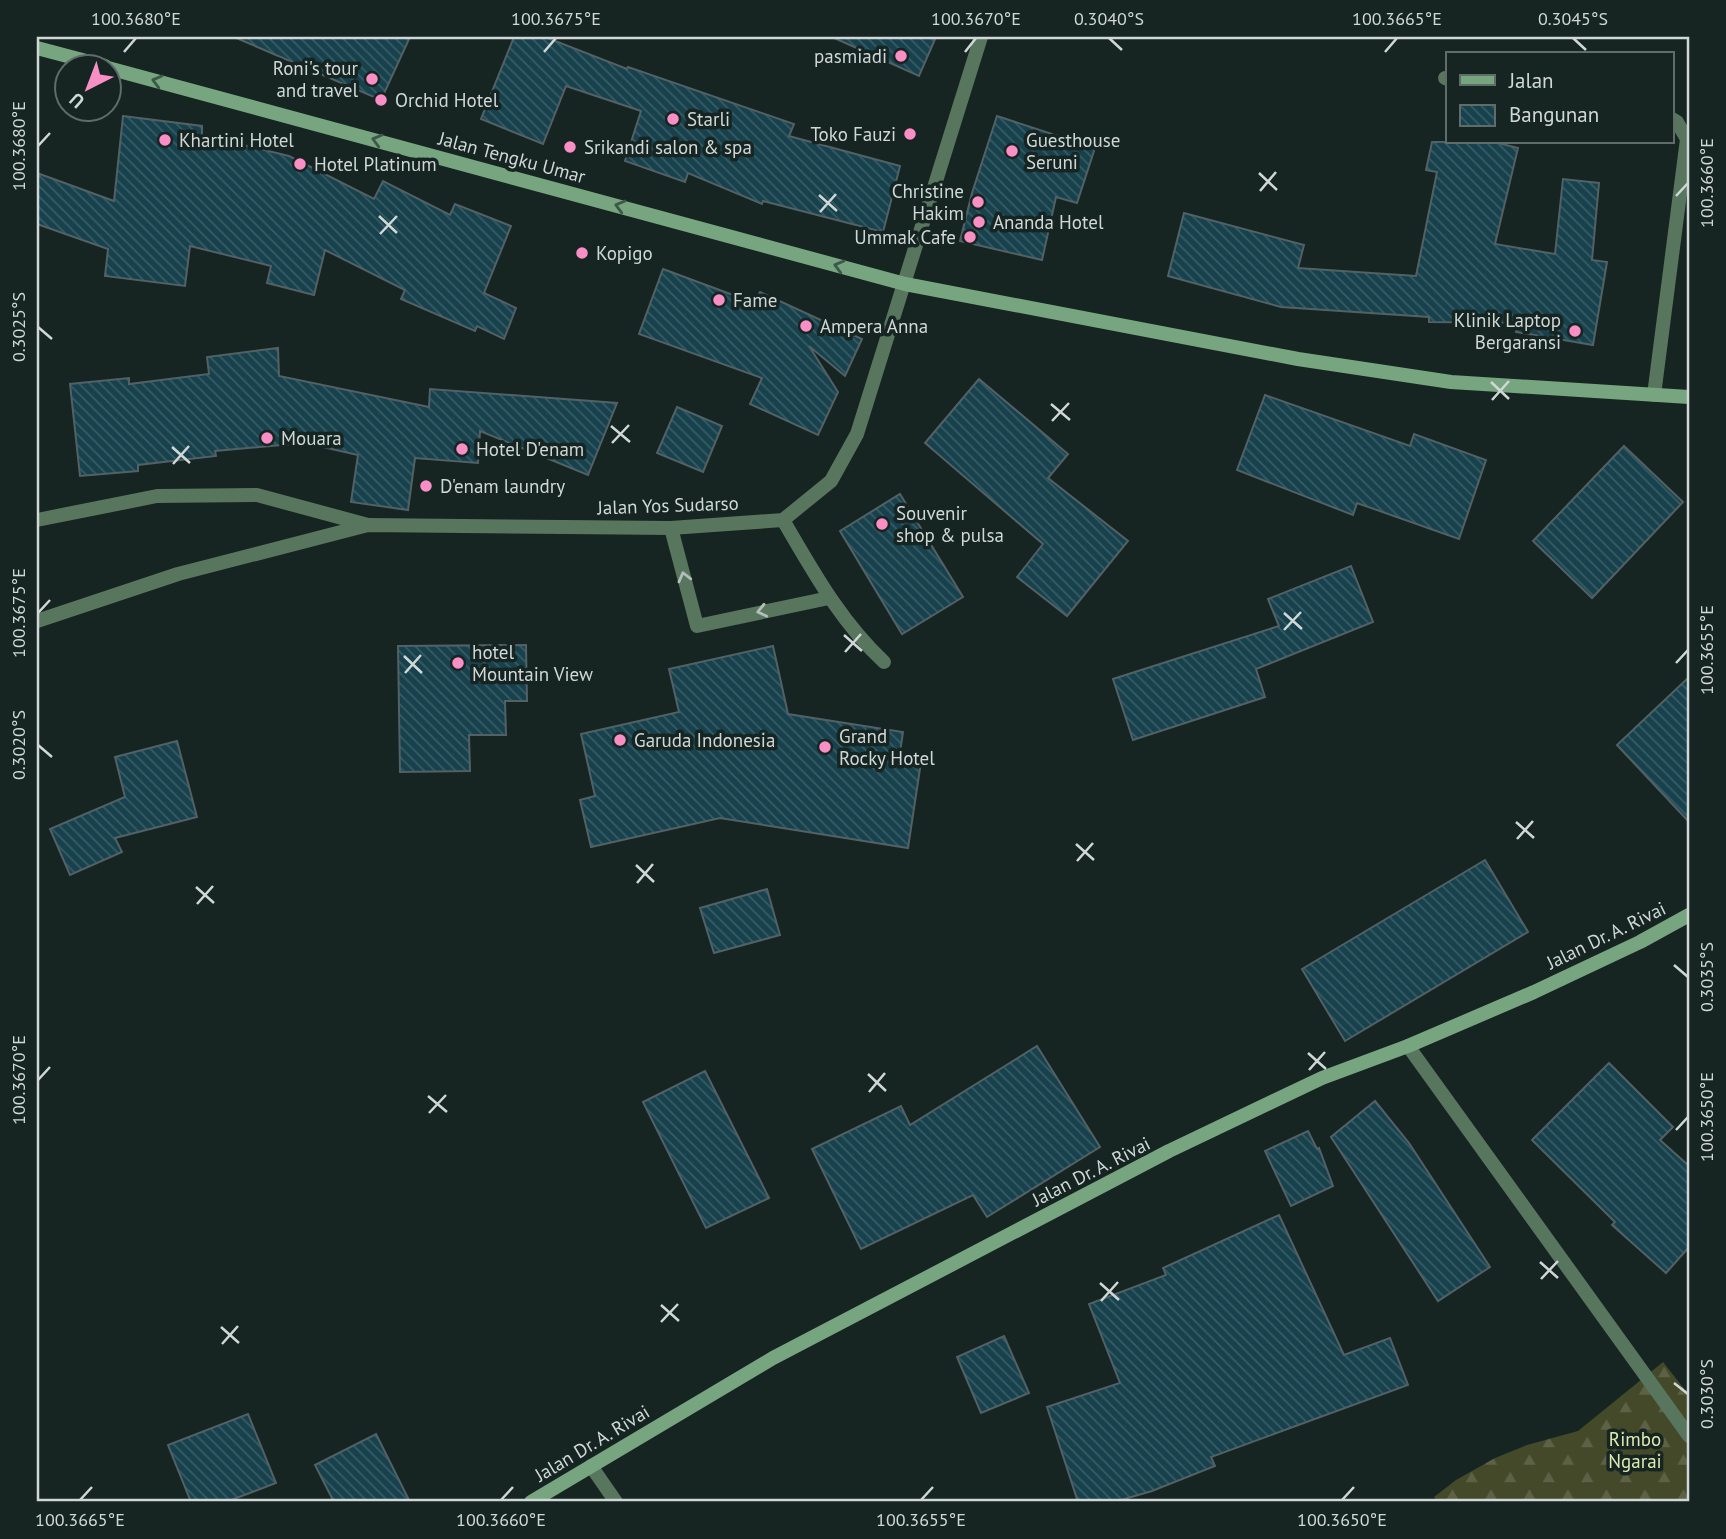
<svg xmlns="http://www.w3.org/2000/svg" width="1726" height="1539" font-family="'PT Sans',sans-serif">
<defs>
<pattern id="forest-firs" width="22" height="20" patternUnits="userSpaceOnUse" patternTransform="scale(1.75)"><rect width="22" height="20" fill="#434929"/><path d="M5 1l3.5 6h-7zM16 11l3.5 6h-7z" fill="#5d6247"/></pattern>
<pattern id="building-back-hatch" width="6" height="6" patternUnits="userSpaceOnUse" patternTransform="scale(1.75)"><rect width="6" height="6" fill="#17414c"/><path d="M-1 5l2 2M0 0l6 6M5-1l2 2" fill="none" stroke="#385c65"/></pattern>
</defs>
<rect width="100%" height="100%" fill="#162422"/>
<!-- forest -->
<polygon fill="url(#forest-firs)" points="1663,1362 1689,1395 1689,1502 1438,1502 1434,1497 1456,1480 1495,1458 1527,1445 1578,1431"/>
<!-- building -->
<g fill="url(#building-back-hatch)" stroke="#526165" stroke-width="2">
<polygon points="234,37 410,37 381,100"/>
<polygon points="514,37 545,37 627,69 628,67 794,124 789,136 900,166 883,232 763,201 762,204 688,173 685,182 625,161 641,111 566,86 543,144 481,119"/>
<polygon points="832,37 936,37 919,76"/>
<polygon points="123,116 202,126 202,135 289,156 374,199 383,181 450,215 455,204 511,226 484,293 516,308 504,339 477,326 475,331 401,299 405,290 325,250 314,295 267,283 271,266 190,246 185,286 105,276 108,249 37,224 37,173 114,201"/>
<polygon points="997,116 1095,148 1077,203 1056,197 1042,260 960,241 972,193"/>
<polygon points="1432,142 1494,142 1518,148 1495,244 1555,254 1563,179 1599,183 1592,260 1607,262 1593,345 1516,332 1517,323 1429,322 1429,317 1281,307 1168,276 1184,213 1304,245 1298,268 1416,276 1437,172 1426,170"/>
<polygon points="663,269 760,305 755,300 760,292 862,339 845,376 809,346 838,392 818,435 750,404 762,378 639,334"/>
<polygon points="278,348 279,376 429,407 430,389 617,403 588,475 480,431 478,463 415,458 408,510 351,502 358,455 305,443 215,451 216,456 138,465 138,471 80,476 70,384 129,378 129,384 209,374 207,357"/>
<polygon points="979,379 1068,454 1048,478 1128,541 1067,616 1017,577 1043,544 925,443"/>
<polygon points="1265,395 1410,446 1414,434 1486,460 1459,539 1357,503 1353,515 1237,470"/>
<polygon points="677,407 722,426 703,472 657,453"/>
<polygon points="1624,446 1683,502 1592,598 1533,541"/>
<polygon points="900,494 963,597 902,634 840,531"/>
<polygon points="1351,566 1373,622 1256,669 1265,697 1133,740 1113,679 1279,626 1268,599"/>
<polygon points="526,645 527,701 505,701 506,735 469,735 470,771 400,772 398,646"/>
<polygon points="773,646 788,714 903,732 899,759 921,762 908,848 720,818 591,847 580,800 595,796 581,734 679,712 669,669"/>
<polygon points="1689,677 1689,822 1617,745"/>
<polygon points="177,741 197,817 115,838 122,852 70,875 50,829 125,797 115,757"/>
<polygon points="1485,860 1528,932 1345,1041 1302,969"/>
<polygon points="767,889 780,935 714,953 700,908"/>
<polygon points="1037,1046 1100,1147 987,1217 973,1195 861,1249 812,1149 901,1106 910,1125"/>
<polygon points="1609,1063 1673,1127 1660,1140 1689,1166 1689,1247 1666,1273 1612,1225 1615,1222 1532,1140"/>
<polygon points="705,1071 769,1198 706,1228 643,1102"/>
<polygon points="1375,1101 1409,1143 1490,1267 1438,1301 1331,1137"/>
<polygon points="1308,1131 1317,1149 1319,1148 1333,1186 1291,1206 1265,1151"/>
<polygon points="1279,1215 1344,1355 1390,1338 1408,1385 1211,1457 1215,1466 1152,1491 1114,1502 1078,1502 1047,1407 1120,1383 1089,1304 1166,1275 1163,1268"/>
<polygon points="1004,1336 1029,1393 981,1413 957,1357"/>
<polygon points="248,1414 276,1483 226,1502 191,1502 168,1445"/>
<polygon points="376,1434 410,1502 334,1502 315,1465"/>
</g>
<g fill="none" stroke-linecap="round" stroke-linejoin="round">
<!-- service -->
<g stroke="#58755d" stroke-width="14">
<polyline points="1445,78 1448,79"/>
<polyline points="1654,395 1687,139 1677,122 1672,119"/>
<path d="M 783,520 C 813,571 840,621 884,662"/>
<polyline points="671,528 697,626 829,598"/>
<polyline points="1408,1046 1689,1436"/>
</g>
<!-- minor -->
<g stroke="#58755d" stroke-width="14">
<polyline points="37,520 157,496 257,495 368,525"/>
<polyline points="591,1466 616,1502"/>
</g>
<!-- tertiary -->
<polyline stroke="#58755d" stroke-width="14" points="37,621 178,574 368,525 671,528 783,520 831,481 857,434 981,37"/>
<!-- secondary -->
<g stroke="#76a580" stroke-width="14">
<polyline points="37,48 105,66"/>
<polyline points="108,68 905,284 1298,359 1451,382 1689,397"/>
<polyline points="531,1502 773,1358 1169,1151 1322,1078 1408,1046 1534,992 1640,942 1689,915"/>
</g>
</g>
<!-- one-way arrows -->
<defs><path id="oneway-chevron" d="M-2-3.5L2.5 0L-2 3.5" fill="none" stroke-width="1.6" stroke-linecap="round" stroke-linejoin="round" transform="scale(1.75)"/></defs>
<g stroke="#3c5848">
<use href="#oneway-chevron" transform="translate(157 81) rotate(-165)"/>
<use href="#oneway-chevron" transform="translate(377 140) rotate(-165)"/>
<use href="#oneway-chevron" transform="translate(620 206) rotate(-165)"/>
<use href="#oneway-chevron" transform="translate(839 266) rotate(-165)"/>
</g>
<g stroke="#b1bfb8">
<use href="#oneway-chevron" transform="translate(684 577) rotate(-104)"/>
<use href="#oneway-chevron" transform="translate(762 611) rotate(167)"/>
</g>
<!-- ticks -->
<path fill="none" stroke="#cfd8d6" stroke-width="2.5" d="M 1109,38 L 1122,50M 1573,38 L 1586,50M 124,52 L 136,38M 544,52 L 556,38M 965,52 L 976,38M 1385,52 L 1397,38M 38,146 L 50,133M 1259,173 L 1277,190M 1260,191 L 1276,172M 819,195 L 837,211M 1676,196 L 1688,183M 820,212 L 836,194M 379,216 L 397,233M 380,234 L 397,216M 38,327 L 52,339M 1491,382 L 1509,399M 1492,400 L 1509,381M 1051,404 L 1070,420M 1052,421 L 1069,403M 611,426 L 630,442M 612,443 L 629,425M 172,447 L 190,463M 173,464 L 189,446M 38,613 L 50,600M 1284,613 L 1302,629M 1284,630 L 1301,612M 844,635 L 862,651M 845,652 L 861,634M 404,656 L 422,673M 1676,663 L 1688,650M 405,673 L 421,655M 38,745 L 52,757M 1516,822 L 1534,838M 1517,839 L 1533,821M 1076,844 L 1094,860M 1077,861 L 1093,843M 636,865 L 654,882M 637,883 L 653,864M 196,887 L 214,903M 197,904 L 213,886M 1674,965 L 1688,977M 1308,1053 L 1326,1069M 1309,1070 L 1325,1052M 868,1074 L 886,1091M 38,1080 L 50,1067M 869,1092 L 885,1073M 428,1096 L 447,1112M 429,1113 L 446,1095M 1676,1130 L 1688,1117M 1540,1262 L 1558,1278M 1541,1279 L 1558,1261M 1100,1283 L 1119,1300M 1101,1301 L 1118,1282M 661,1305 L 679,1321M 661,1322 L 678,1304M 221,1327 L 239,1343M 222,1344 L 238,1326M 1674,1383 L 1688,1394M 80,1500 L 92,1487M 501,1500 L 513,1487M 921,1500 L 933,1487M 1342,1500 L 1354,1487"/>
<!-- markers -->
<g fill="#fa8fc6" stroke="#162422" stroke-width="2.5">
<circle cx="901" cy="56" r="7"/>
<circle cx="372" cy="79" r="7"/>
<circle cx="381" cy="100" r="7"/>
<circle cx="673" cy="119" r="7"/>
<circle cx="910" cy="134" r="7"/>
<circle cx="165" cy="140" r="7"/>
<circle cx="570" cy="147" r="7"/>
<circle cx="1012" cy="151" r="7"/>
<circle cx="300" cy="164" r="7"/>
<circle cx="978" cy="202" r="7"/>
<circle cx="979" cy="222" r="7"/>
<circle cx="970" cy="237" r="7"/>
<circle cx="582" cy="253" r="7"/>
<circle cx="719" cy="300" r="7"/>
<circle cx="806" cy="326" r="7"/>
<circle cx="1575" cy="331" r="7"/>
<circle cx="267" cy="438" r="7"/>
<circle cx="462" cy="449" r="7"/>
<circle cx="426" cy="486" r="7"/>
<circle cx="882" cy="524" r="7"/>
<circle cx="458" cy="663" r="7"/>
<circle cx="620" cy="740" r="7"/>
<circle cx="825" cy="747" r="7"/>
</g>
<g text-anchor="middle" stroke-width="7" stroke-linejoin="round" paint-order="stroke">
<!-- poi labels -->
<g font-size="19" fill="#cfd8d6" stroke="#162422" text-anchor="start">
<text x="887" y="63" text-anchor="end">pasmiadi</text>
<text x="358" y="75" text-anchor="end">Roni's tour<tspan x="358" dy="22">and travel</tspan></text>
<text x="395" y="107">Orchid Hotel</text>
<text x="687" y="126">Starli</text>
<text x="896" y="141" text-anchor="end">Toko Fauzi</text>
<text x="179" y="147">Khartini Hotel</text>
<text x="1026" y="147">Guesthouse<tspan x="1026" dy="22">Seruni</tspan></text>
<text x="584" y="154">Srikandi salon &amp; spa</text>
<text x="314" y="171">Hotel Platinum</text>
<text x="964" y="198" text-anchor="end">Christine<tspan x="964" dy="22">Hakim</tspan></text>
<text x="993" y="229">Ananda Hotel</text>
<text x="956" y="244" text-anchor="end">Ummak Cafe</text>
<text x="596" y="260">Kopigo</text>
<text x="733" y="307">Fame</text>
<text x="1561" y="327" text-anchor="end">Klinik Laptop<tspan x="1561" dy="22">Bergaransi</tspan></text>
<text x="820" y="333">Ampera Anna</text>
<text x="281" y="445">Mouara</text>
<text x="476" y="456">Hotel D'enam</text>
<text x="440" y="493">D'enam laundry</text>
<text x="896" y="520">Souvenir<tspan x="896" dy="22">shop &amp; pulsa</tspan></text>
<text x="472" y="659">hotel<tspan x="472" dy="22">Mountain View</tspan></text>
<text x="839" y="743">Grand<tspan x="839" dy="22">Rocky Hotel</tspan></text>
<text x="634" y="747">Garuda Indonesia</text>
</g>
<!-- street labels -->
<g font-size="19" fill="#cfd8d6" stroke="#162422">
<text transform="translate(512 157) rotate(15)" y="7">Jalan Tengku Umar</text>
<text transform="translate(668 505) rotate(-2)" y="7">Jalan Yos Sudarso</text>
<text transform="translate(1606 935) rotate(-26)" y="7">Jalan Dr. A. Rivai</text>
<text transform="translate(1091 1171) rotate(-27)" y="7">Jalan Dr. A. Rivai</text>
<text transform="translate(592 1443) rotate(-31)" y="7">Jalan Dr. A. Rivai</text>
</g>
<!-- park labels -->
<g font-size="19" fill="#dfebaf" stroke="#162422">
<text x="1635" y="1446">Rimbo<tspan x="1635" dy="22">Ngarai</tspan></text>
</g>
</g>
<!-- border -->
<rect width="1726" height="1539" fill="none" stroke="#162422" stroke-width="77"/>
<!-- legend -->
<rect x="1446" y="52" width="228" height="91" fill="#162422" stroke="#606c6a" stroke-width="2"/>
<rect x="1460" y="75" width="35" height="10" fill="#76a580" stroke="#606c6a" stroke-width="2"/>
<text x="1509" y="88" font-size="21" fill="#cfd8d6">Jalan</text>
<rect x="1460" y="105" width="35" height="21" fill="url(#building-back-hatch)" stroke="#606c6a" stroke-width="2"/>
<text x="1509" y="122" font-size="21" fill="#cfd8d6">Bangunan</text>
<!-- north arrow -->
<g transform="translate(88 88) rotate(222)"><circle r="33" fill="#162422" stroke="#606c6a" stroke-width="2"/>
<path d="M0-5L12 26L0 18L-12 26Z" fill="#fa8fc6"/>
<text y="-10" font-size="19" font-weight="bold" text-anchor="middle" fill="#cfd8d6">U</text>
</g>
<rect x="38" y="38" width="1650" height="1462" fill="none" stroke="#cfd8d6" stroke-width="2.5"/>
<g font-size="18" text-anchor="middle" fill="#cfd8d6">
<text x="136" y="25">100.3680°E</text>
<text x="556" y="25">100.3675°E</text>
<text x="976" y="25">100.3670°E</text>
<text x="1109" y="25">0.3040°S</text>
<text x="1397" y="25">100.3665°E</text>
<text x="1573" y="25">0.3045°S</text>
<text transform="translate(19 146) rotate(-90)" y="6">100.3680°E</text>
<text transform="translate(1707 183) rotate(-90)" y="6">100.3660°E</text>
<text transform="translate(19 327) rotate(-90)" y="6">0.3025°S</text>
<text transform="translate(19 613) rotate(-90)" y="6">100.3675°E</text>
<text transform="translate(1707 650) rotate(-90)" y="6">100.3655°E</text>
<text transform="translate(19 745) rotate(-90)" y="6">0.3020°S</text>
<text transform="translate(1707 977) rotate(-90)" y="6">0.3035°S</text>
<text transform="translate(19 1080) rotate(-90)" y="6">100.3670°E</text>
<text transform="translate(1707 1117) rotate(-90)" y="6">100.3650°E</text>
<text transform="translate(1707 1394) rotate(-90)" y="6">0.3030°S</text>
<text x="80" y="1526">100.3665°E</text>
<text x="501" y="1526">100.3660°E</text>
<text x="921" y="1526">100.3655°E</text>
<text x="1342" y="1526">100.3650°E</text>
</g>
</svg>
